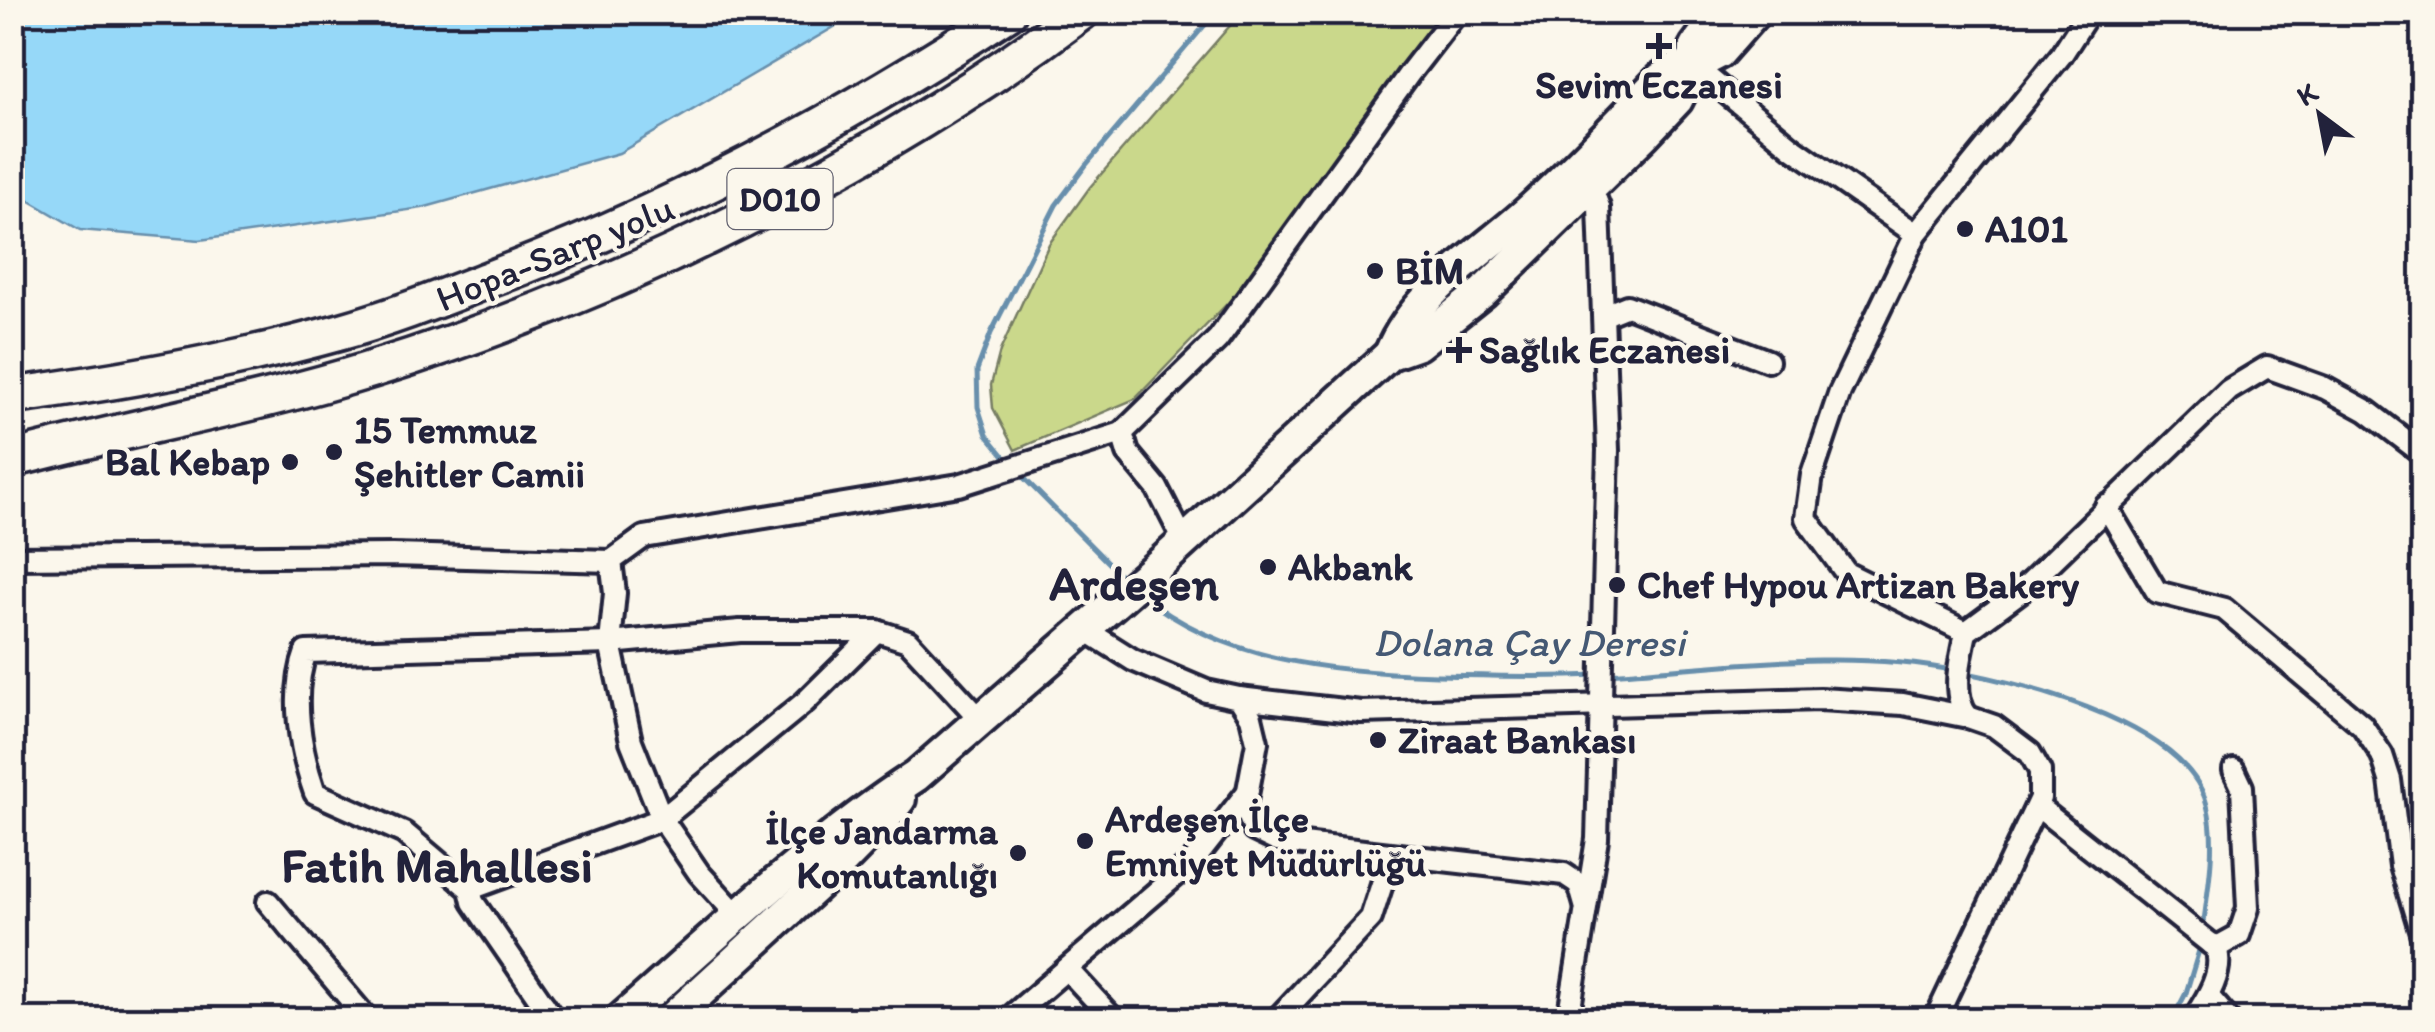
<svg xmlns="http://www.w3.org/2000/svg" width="2435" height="1032" font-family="Itim,sans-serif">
<rect width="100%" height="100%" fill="#fbf7ec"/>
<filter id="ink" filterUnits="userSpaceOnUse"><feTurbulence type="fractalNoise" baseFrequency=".01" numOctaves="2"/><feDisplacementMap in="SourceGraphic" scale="20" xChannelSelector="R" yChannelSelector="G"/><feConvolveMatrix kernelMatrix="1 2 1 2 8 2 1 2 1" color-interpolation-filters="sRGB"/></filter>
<g filter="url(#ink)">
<!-- green -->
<polygon fill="#cad88b" stroke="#767d63" stroke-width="2.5" points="1241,13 1451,13 1246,284 1135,399 1015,450 993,408 991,385 1000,351 1049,244 1090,187"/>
<!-- water -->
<polygon fill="#96d8f8" stroke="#688fac" stroke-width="2.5" points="13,12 858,12 858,13 619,153 422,208 200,240 80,230 13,191"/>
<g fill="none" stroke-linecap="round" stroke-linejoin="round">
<!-- stream -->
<g stroke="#688fac" stroke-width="5">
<polyline points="1009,462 987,435 978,407 977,370 991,333 1056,205 1086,165 1216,12"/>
<polyline points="1020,474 1125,580"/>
<path d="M 1140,594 C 1224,662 1333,672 1437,675 C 1490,676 1543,678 1597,675"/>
<path d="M 1967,673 C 2035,687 2188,727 2207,805 C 2217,843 2208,889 2203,928"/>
<path d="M 1608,674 C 1719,667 1847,648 1956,671"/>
<polyline points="2172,1020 2186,993 2201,944"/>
</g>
<!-- minor casing -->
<g stroke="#22223b" stroke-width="28">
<g id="minor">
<polyline points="2089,12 2062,54 1916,234 1840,392 1812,475 1806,518 1846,573 1966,632 2020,592 2229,390 2267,367 2325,388 2367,411 2422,453"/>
<polyline points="1694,66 1793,148 1916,234"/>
<polyline points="1605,315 1627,306 1768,361"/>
<polyline points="2106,506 2157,592 2224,609 2362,725 2382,755 2390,780 2401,866 2422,936"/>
<polyline points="1184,541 1157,488 1128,453 1122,433 1218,339 1409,74 1457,12"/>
<polyline points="12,558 393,555 611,561"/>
<polyline points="1084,629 1133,660 1206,691 1239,698 1361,712 1820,699 1903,704 1968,717 1994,726 2030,753 2040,771 2040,798 1935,1020"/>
<path d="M 1966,632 C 1961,658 1950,695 1968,717"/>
<polyline points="1239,698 1251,717 1257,742 1245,806 1254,830 1277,841 1564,874 1579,884 1585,905"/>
<path d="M 2037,806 L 2216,948 C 2225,972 2206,1000 2193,1020"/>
<polyline points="470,889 662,819 805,702 877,631"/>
<polyline points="268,902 368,1020"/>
<polyline points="738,916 699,873 662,819 631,741 610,643 615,593 611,561 644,537 959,485 1122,433"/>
<polyline points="2211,944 2219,946 2239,935 2248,908 2242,787 2234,770"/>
<polyline points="1067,969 1114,1020"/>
<polyline points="2209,997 2229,1020"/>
<polyline points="524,1020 544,1005"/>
<path d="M 554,1020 L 473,902 L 470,889 L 404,833 L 315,793 C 300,750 290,695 306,652 L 610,643 L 740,631 L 877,631 L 908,641 L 981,720"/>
<polyline points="1007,1020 1195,859 1246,794"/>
<polyline points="1276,1020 1371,918 1391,856"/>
<polyline points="1568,1020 1597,839 1608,450 1599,207 1594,194 1583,195"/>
</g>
</g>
<!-- secondary casing -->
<g stroke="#22223b" stroke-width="38">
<g id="secondary">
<path d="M 1390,354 C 1416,290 1486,251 1535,205 C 1579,165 1620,122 1661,78 L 1675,69 L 1694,66 L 1695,47 L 1721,12"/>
<path d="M 620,1020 C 716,936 809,846 916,776 L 1164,560 L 1390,354 L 1418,344 L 1483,292 L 1644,135 L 1677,100 L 1694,66 L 1719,53 L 1755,12"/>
<polyline points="670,1020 836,868 887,816 900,799"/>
</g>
</g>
<!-- trunk casing -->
<g stroke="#22223b" stroke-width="42">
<g id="trunk">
<path d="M 12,396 C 123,381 232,362 340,332 C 391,318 441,298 490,279 C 674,210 844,120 1008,12"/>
<path d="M 12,459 C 132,427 255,406 373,369 C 617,293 876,166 1081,12"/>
</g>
</g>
<!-- minor -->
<use href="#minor" stroke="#fbf7ec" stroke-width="20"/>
<!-- secondary -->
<use href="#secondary" stroke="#fbf7ec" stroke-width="30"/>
<!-- trunk -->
<use href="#trunk" stroke="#fbf7ec" stroke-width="35"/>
</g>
</g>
<!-- markers -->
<g fill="#22223b" stroke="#fbf7ec" stroke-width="4">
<path d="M1654 31h10v10h10v10h-10v10h-10v-10h-10v-10h10z"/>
<circle cx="1965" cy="229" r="10"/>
<circle cx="1375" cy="271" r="10"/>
<path d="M1454 335h10v10h10v10h-10v10h-10v-10h-10v-10h10z"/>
<circle cx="334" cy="452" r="10"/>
<circle cx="290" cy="462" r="10"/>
<circle cx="1268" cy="567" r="10"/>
<circle cx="1617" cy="585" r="10"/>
<circle cx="1378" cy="740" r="10"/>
<circle cx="1085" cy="841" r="10"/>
<circle cx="1018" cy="853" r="10"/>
</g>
<g text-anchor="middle" stroke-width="9" stroke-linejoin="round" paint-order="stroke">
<!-- shield labels -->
<rect fill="#fbf7ec" stroke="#636270" stroke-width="2.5" x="727.5" y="169" width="105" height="60" rx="8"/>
<g font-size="35" font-weight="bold" fill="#22223b">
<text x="780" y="211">D010</text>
</g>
<!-- poi labels -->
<g font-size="38" font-weight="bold" fill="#22223b" stroke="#fbf7ec" text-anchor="start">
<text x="1659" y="98" text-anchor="middle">Sevim Eczanesi</text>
<text x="1985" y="242">A101</text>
<text x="1395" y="284">BİM</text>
<text x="1479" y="363">Sağlık Eczanesi</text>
<text x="354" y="443">15 Temmuz<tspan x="354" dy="44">Şehitler Camii</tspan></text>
<text x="270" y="475" text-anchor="end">Bal Kebap</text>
<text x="1288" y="580">Akbank</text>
<text x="1637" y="598">Chef Hypou Artizan Bakery</text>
<text x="1398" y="753">Ziraat Bankası</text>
<text x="1105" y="832">Ardeşen İlçe<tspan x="1105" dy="44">Emniyet Müdürlüğü</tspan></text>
<text x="998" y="844" text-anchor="end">İlçe Jandarma<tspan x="998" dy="44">Komutanlığı</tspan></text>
</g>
<!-- street labels -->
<g font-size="38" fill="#22223b" stroke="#fbf7ec">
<text transform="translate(555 253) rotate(-22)" y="13">Hopa-Sarp yolu</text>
</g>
<!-- water labels -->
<g font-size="40" font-style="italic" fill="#455974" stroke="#fbf7ec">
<text x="1529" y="656">Dolana Çay Deresi</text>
</g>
<!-- district labels -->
<g font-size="48" font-weight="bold" fill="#22223b" stroke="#fbf7ec">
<text x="1134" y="600">Ardeşen</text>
<text x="437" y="882">Fatih Mahallesi</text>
</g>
</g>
<!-- margin -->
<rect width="2435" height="1032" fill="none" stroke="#fbf7ec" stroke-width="50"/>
<rect x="25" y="25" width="2385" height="982" fill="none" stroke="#22223b" stroke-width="4" filter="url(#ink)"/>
<!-- north arrow -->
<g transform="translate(2320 115) rotate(328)" stroke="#fbf7ec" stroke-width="8" paint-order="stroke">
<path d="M0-8L18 38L0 25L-18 38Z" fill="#22223b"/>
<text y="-15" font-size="28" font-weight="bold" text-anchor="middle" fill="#22223b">K</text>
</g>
</svg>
